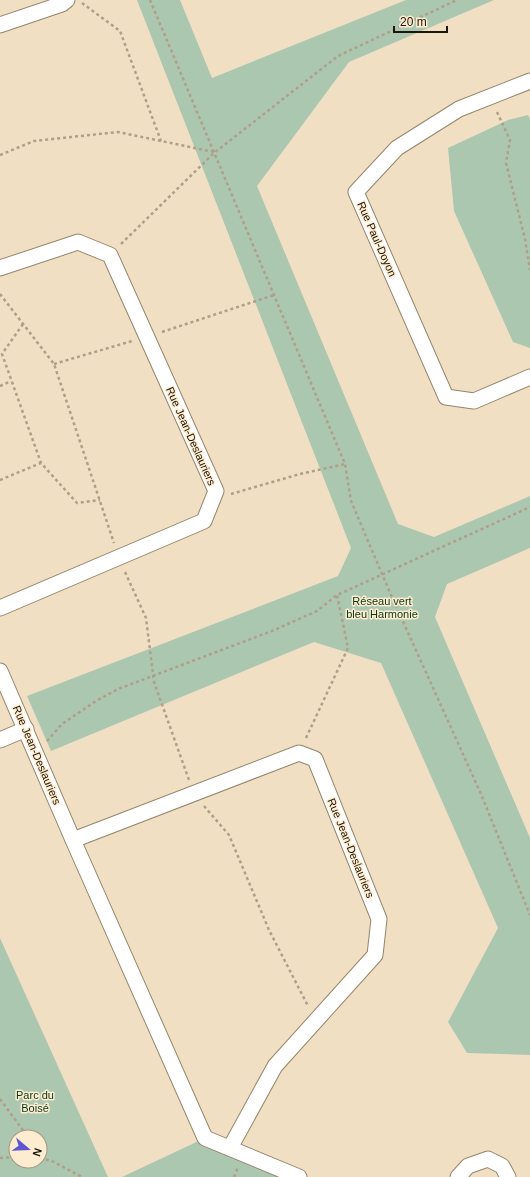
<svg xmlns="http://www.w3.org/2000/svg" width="530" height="1177" font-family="Helvetica,sans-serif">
<rect width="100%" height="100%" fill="#f1dfc3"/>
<!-- green -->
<g fill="#acc7b0" fill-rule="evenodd">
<polygon points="137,0 180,0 212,78 406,0 494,0 349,62 257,186 398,524 434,537 530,496 530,548 447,584 435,617 530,838 530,1055 467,1053 448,1022 498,928 381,663 314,642 51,751 27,696 338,576 351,548"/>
<polygon points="528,115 530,119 530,348 513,342 454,211 448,148 508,120"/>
<path d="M 0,938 L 108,1177 L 0,1177 ZM 16,1137 L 40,1137 L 40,1161 L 16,1161 Z"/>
<polygon points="205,1138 293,1177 122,1177"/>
</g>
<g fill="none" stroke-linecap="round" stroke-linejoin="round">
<!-- minor casing -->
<g stroke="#95856b" stroke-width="17">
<g id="minor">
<polyline points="0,25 62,4 67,0"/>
<polyline points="530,81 459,109 397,148 356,192 446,397 474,401 530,377"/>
<polyline points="0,268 78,242 110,255 216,491 204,521 0,608"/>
<polyline points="0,671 73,840 205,1138 299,1177"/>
<polyline points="0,740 26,729"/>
<polyline points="73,840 299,753 315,759 379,919 375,955 275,1066 230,1148"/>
<polyline points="458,1177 468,1166 488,1159 502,1166 508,1177"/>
</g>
</g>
<!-- path -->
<g stroke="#ae9f89" stroke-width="2.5" stroke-dasharray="3 3" stroke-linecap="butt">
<polyline points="150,0 345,464 351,501 391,595 481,794 530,915"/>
<polyline points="82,3 120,31 161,141"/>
<polyline points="497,112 510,140 506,163 525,239 530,270"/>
<polyline points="0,155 34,141 118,132 214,152"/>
<polyline points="121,244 214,153 338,56 457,0"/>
<polyline points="0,294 54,364 114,543"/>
<polyline points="23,324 2,354 41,463 77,503 100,500"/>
<polyline points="162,332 274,295"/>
<polyline points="54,364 132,341"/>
<polyline points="0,386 11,381"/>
<polyline points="0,480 41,463"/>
<polyline points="231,494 300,474 345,464"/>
<polyline points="125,572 146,618 154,682 189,780"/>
<polyline points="306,738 348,648 337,595"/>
<polyline points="47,741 62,724 96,701 118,689 272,631 317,611 337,595 530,507"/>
<polyline points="204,806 229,835 269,930 308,1006"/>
<polyline points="0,1099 28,1137"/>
<polyline points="0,1158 16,1157"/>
<polyline points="40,1158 52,1161 82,1177"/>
<polyline points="234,1177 238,1167"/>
</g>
<!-- minor -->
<use href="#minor" stroke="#fff" stroke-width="15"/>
</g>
<g text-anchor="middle" stroke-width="3" stroke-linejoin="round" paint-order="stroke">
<!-- street labels -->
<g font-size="11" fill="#1b150b" stroke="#feecd0">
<text transform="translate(377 239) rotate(66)" y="4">Rue Paul-Doyon</text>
<text transform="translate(191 436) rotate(66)" y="4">Rue Jean-Deslauriers</text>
<text transform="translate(37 755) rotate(67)" y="4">Rue Jean-Deslauriers</text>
<text transform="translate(351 848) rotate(68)" y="4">Rue Jean-Deslauriers</text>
</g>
<!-- park labels -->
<g font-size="11" fill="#053715" stroke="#feecd0">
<text x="382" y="605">Réseau vert<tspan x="382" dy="13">bleu Harmonie</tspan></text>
<text x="35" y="1099">Parc du<tspan x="35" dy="13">Boisé</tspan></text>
</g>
</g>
<!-- north arrow -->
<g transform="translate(28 1149) rotate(109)"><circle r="19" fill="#feecd0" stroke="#a39681"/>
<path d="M0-3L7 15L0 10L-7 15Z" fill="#5f57d0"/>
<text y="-6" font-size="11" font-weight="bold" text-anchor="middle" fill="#1b150b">N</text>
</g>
<!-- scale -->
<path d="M394 26v6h53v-6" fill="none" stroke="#1b150b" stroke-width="2"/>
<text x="400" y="26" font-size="12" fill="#1b150b" stroke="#feecd0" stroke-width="3" paint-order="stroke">20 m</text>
</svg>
